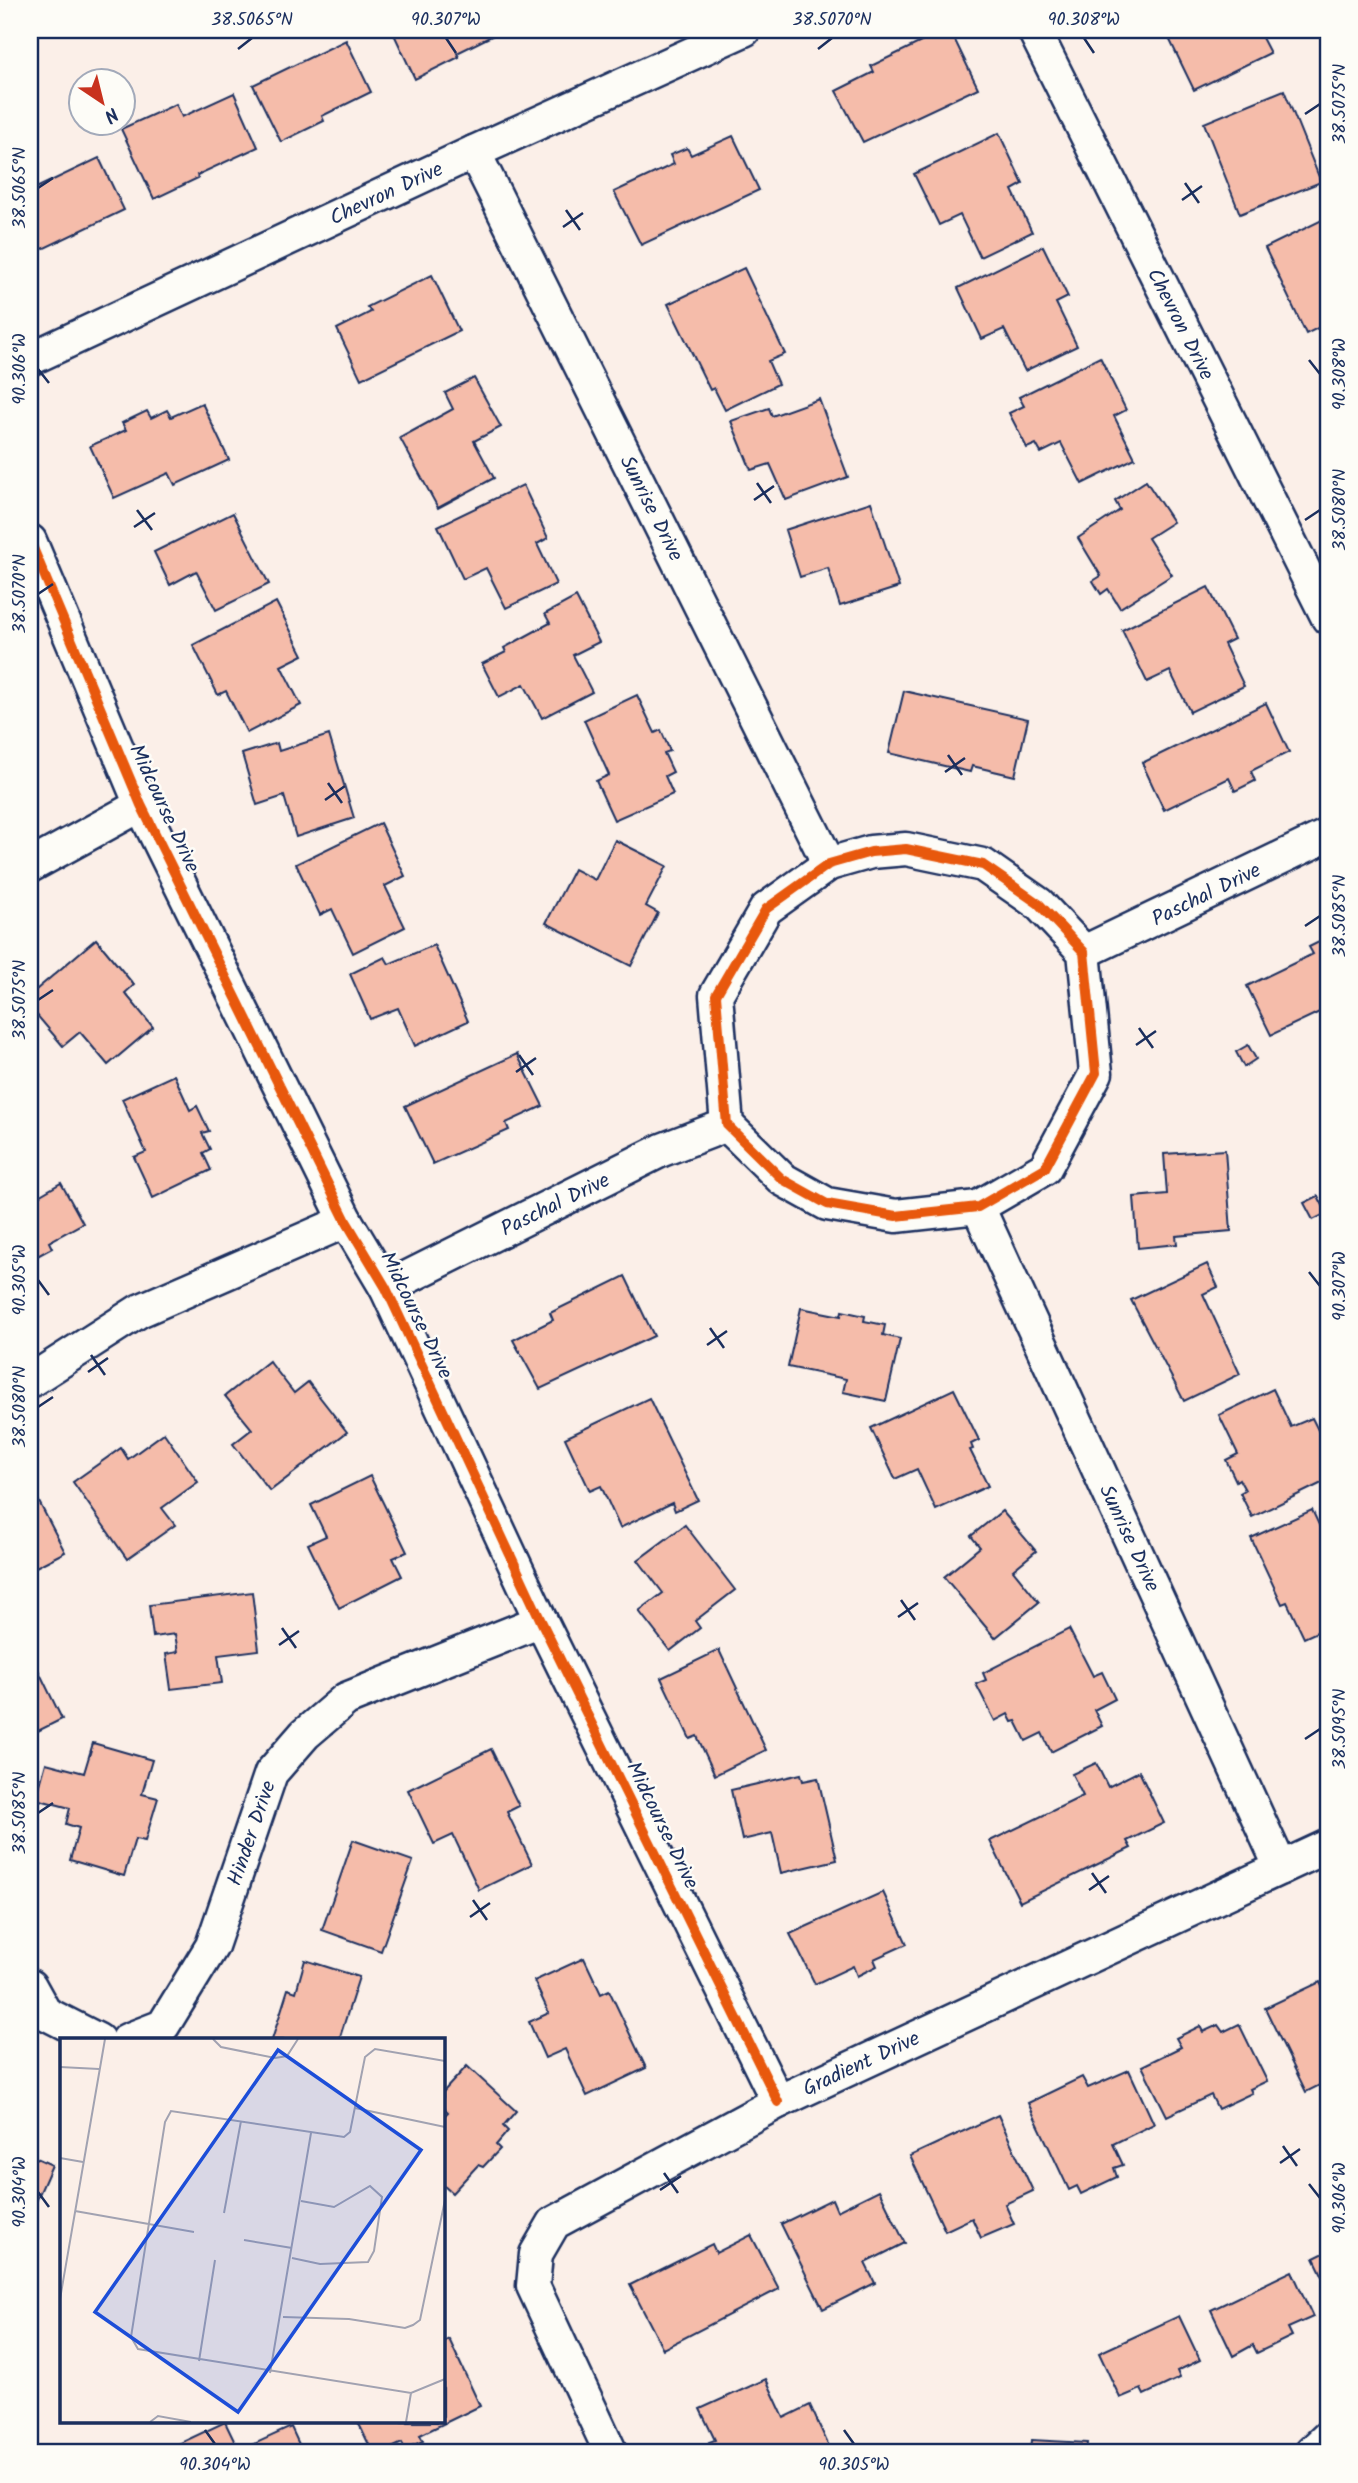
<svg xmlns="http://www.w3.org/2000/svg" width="1358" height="2483" font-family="Kalam,sans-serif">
<rect width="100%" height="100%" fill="#fbefe8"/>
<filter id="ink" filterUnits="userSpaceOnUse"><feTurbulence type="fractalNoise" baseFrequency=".0143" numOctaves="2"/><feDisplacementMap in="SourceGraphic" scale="14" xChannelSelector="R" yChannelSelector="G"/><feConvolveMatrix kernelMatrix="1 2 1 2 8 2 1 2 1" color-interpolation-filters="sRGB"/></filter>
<g filter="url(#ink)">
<!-- building -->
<g fill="#f5bcaa" stroke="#1b2f5e" stroke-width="2">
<polygon points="392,30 502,30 502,31 457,53 459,57 415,79"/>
<polygon points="946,30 950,30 978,88 863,142 836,91 874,72 871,66"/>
<polygon points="1165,30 1258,30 1270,53 1194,90"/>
<polygon points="346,40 371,92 322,116 324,121 281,142 253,85"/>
<polygon points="1284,90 1321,182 1240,214 1204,123"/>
<polygon points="234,93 258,147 197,175 198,178 154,199 121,129 176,104 182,117"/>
<polygon points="999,133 1023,184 1012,190 1032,232 980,257 960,215 939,225 914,174"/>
<polygon points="733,136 759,190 641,245 614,192 674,164 670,155 687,148 691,155"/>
<polygon points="99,158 124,210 30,255 30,191"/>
<polygon points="1328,217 1328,323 1306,334 1265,248"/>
<polygon points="1043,246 1068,297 1056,303 1077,346 1025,371 1004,329 982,339 958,288"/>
<polygon points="744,268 785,354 768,361 778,384 725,410 714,388 710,390 668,304"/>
<polygon points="432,275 459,331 361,379 337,329 371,312 367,307"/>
<polygon points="1100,357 1126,410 1114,416 1135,458 1082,484 1061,443 1041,453 1036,444 1027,448 1009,413 1024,406 1019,397"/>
<polygon points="474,378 501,427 474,441 494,478 438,508 400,438 453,409 445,393"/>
<polygon points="819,399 848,477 786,500 770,464 751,470 731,421 769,408 772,416"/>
<polygon points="202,403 229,460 175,485 169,473 114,498 90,446 126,430 122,423 147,411 151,418 167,410 171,417"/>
<polygon points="1146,481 1173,522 1148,538 1172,575 1120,608 1108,589 1101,594 1093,581 1101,576 1078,538 1120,510 1115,501"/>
<polygon points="523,485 548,538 537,544 556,584 506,608 486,568 463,579 438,526"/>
<polygon points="871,502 899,587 840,606 828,568 800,577 785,530"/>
<polygon points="233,513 269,584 216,610 196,571 170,585 154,552"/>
<polygon points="1208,587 1234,639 1224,644 1244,686 1190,712 1170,671 1147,682 1122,630"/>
<polygon points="576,597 599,642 573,655 592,692 542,718 524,684 499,697 482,664 506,652 504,648 550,623 545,614"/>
<polygon points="276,602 303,655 281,666 301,705 247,733 226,691 218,695 193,645"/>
<polygon points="904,691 1028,719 1015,776 972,766 970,772 889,753"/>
<polygon points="637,695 655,733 661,730 670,751 664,753 673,772 665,776 673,794 614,820 596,781 609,775 584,720"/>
<polygon points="1266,703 1289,752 1251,771 1255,781 1235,791 1229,778 1164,810 1142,763"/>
<polygon points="329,735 354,818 296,837 284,796 257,805 242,754 277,743 279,751"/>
<polygon points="380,823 405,876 385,886 405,927 353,953 332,909 320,915 296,864"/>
<polygon points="615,840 667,866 646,906 658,913 631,966 546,923 574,869 595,880"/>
<polygon points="1327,938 1328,1008 1271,1035 1247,986 1313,954 1309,947"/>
<polygon points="96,939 134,985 125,993 153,1027 108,1065 80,1032 63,1046 30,1007 30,995"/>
<polygon points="434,945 468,1021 415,1046 398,1008 370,1019 350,974 385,957 389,964"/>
<polygon points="1248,1045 1256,1059 1244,1067 1236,1052"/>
<polygon points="517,1054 543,1106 506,1123 509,1130 433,1164 405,1106"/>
<polygon points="174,1075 190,1110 197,1106 209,1131 202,1133 210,1149 203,1153 211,1170 153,1198 134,1157 146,1152 122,1099"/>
<polygon points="1225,1150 1231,1231 1176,1236 1177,1244 1138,1248 1134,1197 1167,1194 1164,1154"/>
<polygon points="61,1183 83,1223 49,1242 52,1248 32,1259 30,1256 30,1201"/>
<polygon points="1318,1196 1327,1213 1313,1220 1304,1203"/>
<polygon points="1207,1264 1218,1287 1203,1294 1240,1374 1184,1401 1131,1300"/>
<polygon points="625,1276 654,1336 540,1389 513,1340 553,1320 550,1313"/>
<polygon points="801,1308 841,1316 842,1311 865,1316 864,1321 885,1325 883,1335 900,1339 886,1401 843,1392 846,1379 788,1367"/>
<polygon points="269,1361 294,1393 308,1382 347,1432 270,1491 233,1444 252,1429 225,1396"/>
<polygon points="954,1389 979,1440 971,1444 973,1449 970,1450 988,1486 936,1510 917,1469 895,1479 871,1428"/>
<polygon points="1273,1389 1291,1427 1312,1418 1328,1450 1328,1480 1252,1517 1240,1493 1245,1490 1239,1479 1236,1481 1226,1460 1238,1454 1219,1415"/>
<polygon points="649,1398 698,1500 675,1511 672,1503 620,1528 601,1486 590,1491 565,1438"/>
<polygon points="164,1433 198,1482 162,1508 175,1525 127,1559 73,1482 121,1448 128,1459"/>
<polygon points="370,1476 407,1552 393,1558 402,1576 339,1608 308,1544 326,1536 311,1505"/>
<polygon points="38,1500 65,1552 30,1570 30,1504"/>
<polygon points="1312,1510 1328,1544 1328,1627 1304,1638 1287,1602 1282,1604 1251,1538"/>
<polygon points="1002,1511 1036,1551 1013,1570 1039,1602 995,1638 944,1577 980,1547 971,1536"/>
<polygon points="685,1525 735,1590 695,1621 700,1628 670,1651 639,1611 663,1593 638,1560"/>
<polygon points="252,1592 259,1650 218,1655 222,1683 171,1689 166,1654 178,1652 175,1634 153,1637 149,1605"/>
<polygon points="1069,1629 1093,1676 1102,1672 1115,1699 1094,1710 1102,1726 1051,1752 1042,1733 1026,1741 1016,1721 1012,1722 1008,1714 995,1721 976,1684 986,1680 983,1673"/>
<polygon points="719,1650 766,1750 715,1775 697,1736 690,1739 661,1678"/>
<polygon points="30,1653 62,1719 30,1735"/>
<polygon points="93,1743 152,1760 142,1794 158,1798 145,1841 135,1839 124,1876 70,1860 79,1828 66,1824 70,1808 36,1799 46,1763 84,1773"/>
<polygon points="491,1749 519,1806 507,1812 532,1864 479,1890 453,1835 434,1844 408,1790"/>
<polygon points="1096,1763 1108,1787 1139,1771 1164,1823 1127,1841 1131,1848 1020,1902 990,1841 1083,1796 1072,1774"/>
<polygon points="801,1774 803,1781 818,1778 837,1860 781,1873 772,1833 742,1840 731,1790"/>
<polygon points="353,1840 413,1861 381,1951 322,1930"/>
<polygon points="883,1892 907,1944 874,1959 877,1966 857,1976 853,1966 815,1984 790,1934"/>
<polygon points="584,1958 601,1994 609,1990 646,2068 587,2096 565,2049 545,2058 529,2022 549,2013 534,1981"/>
<polygon points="305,1960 359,1977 339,2040 272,2040 288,1989 296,1992"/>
<polygon points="1320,1982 1324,1991 1328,1989 1328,2081 1306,2092 1265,2008"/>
<polygon points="1239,2024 1267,2081 1250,2089 1252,2093 1218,2109 1211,2095 1167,2116 1142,2066 1181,2047 1176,2038 1200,2026 1203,2032 1218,2025 1223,2032"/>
<polygon points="467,2066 516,2111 503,2126 508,2131 496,2145 500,2149 483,2167 478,2165 452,2193 443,2185 443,2117 448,2112 443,2107 443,2092"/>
<polygon points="1129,2070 1154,2124 1113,2144 1123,2165 1114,2168 1117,2177 1081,2194 1077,2186 1069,2190 1028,2103 1082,2077 1088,2088"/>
<polygon points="998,2115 1033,2191 1005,2204 1014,2224 981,2238 972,2218 945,2231 910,2156"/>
<polygon points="30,2155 52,2165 30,2215"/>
<polygon points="879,2190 905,2243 865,2263 875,2283 823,2309 781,2224 832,2199 837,2211"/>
<polygon points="751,2235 779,2289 663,2349 630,2285 712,2244 716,2253"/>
<polygon points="1328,2251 1328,2287 1314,2258"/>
<polygon points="1292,2271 1313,2317 1288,2328 1292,2336 1257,2353 1253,2345 1233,2356 1211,2310"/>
<polygon points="1179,2316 1200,2360 1177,2371 1180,2378 1144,2395 1141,2389 1120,2398 1099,2353"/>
<polygon points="449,2339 480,2406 420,2435 423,2441 405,2449 402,2443 381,2453 373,2453 358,2422 443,2422 443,2342"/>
<polygon points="766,2379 784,2418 810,2405 832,2453 714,2453 709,2442 715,2440 700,2409"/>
<polygon points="225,2422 239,2451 291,2427 303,2453 174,2453 172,2447"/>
<polygon points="1031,2440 1087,2443 1086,2453 1030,2453"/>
</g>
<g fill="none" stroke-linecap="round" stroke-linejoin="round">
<!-- minor casing -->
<g stroke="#1b2f5e" stroke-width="37">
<g id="minor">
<polyline points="1034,30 1328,618"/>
<polyline points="474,152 829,864"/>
<polyline points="30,359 474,152 744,30"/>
<polyline points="30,541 141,805 346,1221 386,1288 541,1621 778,2102"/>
<polygon points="906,849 983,865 1039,904 1084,952 1096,1073 1045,1168 978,1207 896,1216 827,1204 782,1179 727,1125 716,995 766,909 829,864 871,852"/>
<polyline points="30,866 141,805"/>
<polyline points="1084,952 1328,835"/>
<polyline points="978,1207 1281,1868"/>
<polyline points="386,1288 662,1150 727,1125"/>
<polyline points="30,1381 139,1311 346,1221"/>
<polyline points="30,1986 45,2013 98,2040"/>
<polyline points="127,2040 163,2026 212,1946 271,1773 305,1734 346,1699 541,1621"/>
<polyline points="611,2453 533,2286 536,2254 554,2223 778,2102 1328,1846"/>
<polyline points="1311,2453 1328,2437"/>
</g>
</g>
<!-- minor -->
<use href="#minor" stroke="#fdfcf7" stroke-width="32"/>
<!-- cycleway casing -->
<g stroke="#fdfcf7" stroke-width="15">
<g id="cycleway">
<polyline points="30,541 141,805 346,1221 386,1288 541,1621 778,2102"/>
<polygon points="906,849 983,865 1039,904 1084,952 1096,1073 1045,1168 978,1207 896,1216 827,1204 782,1179 727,1125 716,995 766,909 829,864 871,852"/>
</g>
</g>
<!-- cycleway -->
<use href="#cycleway" stroke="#e8590c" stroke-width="10"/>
</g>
</g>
<!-- ticks -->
<path fill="none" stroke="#1b2f5e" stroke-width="2.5" d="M 446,38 L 456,53M 1084,38 L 1094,53M 238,49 L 252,38M 818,49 L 832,38M 1305,114 L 1320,104M 1185,183 L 1199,203M 38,188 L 53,178M 1182,200 L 1202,186M 566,210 L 580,230M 563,227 L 583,213M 1309,360 L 1320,374M 38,369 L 49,383M 757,483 L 771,503M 754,500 L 774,486M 137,510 L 152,530M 1305,520 L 1320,510M 134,527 L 155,513M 38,594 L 53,584M 948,755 L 962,775M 945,772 L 965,758M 328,783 L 342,803M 325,800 L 345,786M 1305,926 L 1320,916M 38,1000 L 53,990M 1139,1028 L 1153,1048M 1136,1045 L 1156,1031M 519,1055 L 533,1075M 516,1072 L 536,1058M 1309,1272 L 1320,1286M 38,1280 L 49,1295M 710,1328 L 724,1348M 707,1345 L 727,1331M 91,1355 L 105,1375M 88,1372 L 108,1358M 38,1407 L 53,1397M 901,1600 L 915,1620M 898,1617 L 918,1603M 282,1628 L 296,1648M 279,1645 L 299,1631M 1305,1739 L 1320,1729M 38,1813 L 53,1803M 1092,1873 L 1106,1893M 1089,1890 L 1109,1876M 473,1900 L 487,1920M 470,1917 L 490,1903M 1283,2146 L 1297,2166M 1280,2163 L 1300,2149M 664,2173 L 678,2193M 1309,2184 L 1320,2198M 660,2190 L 681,2176M 38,2192 L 49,2207M 205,2430 L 215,2444M 844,2430 L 854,2444"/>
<g text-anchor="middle" stroke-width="5" stroke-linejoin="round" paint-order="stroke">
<!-- street labels -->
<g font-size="21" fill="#1b2f5e" stroke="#fdfcf7">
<text transform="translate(386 193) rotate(-25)" y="7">Chevron Drive</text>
<text transform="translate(1181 324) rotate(63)" y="7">Chevron Drive</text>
<text transform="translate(652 508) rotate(63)" y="7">Sunrise Drive</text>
<text transform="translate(165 808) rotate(65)" y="7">Midcourse Drive</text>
<text transform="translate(1206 894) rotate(-26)" y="7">Paschal Drive</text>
<text transform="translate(555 1204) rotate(-26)" y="7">Paschal Drive</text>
<text transform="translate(417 1315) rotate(64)" y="7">Midcourse Drive</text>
<text transform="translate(1130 1538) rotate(65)" y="7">Sunrise Drive</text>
<text transform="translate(663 1825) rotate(64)" y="7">Midcourse Drive</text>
<text transform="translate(251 1833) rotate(-71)" y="7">Hinder Drive</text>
<text transform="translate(861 2063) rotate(-25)" y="7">Gradient Drive</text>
</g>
</g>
<!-- overview -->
<g transform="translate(60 2038)">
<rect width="385" height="385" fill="#fbefe8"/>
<path fill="none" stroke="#a1a2b1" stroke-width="2" d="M 153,1 L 161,9 L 215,20 L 227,18 L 238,1M 385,23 L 315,11 L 305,19 L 290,94 L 284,99 L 111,73 L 105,84 L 71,299 L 78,311 L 351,355 L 385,341M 0,29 L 39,31M 295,70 L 385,89M 0,120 L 23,124M 15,173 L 134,194M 164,175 L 181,83M 184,202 L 232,210M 232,220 L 260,226 L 308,224 L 314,213 L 322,159 L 310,148 L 274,169 L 241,163M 0,261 L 45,1M 223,279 L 289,281 L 345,290 L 353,287 L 360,282 L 385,162M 139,323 L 155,222M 210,335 L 251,95M 90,384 L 98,378 L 131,384M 346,384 L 351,355"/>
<path fill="#1d4ed8" fill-opacity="0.15" stroke="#1d4ed8" stroke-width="3.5" d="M 218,12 L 361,112 L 178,374 L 35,274 Z"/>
<rect width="385" height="385" fill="none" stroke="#1b2f5e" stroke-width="3.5"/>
</g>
<!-- margin -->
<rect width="1358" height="2483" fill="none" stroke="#fdfcf7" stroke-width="77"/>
<!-- north arrow -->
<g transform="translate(102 102) rotate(145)"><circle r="33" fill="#fdfcf7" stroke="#a3aaba" stroke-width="2"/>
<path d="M0-5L12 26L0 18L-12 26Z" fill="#c8321e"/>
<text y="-10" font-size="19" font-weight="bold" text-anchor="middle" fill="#1b2f5e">N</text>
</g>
<rect x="38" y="38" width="1282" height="2406" fill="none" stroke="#1b2f5e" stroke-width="2.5"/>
<g font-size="18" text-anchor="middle" fill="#1b2f5e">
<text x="252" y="25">38.5065°N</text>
<text x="446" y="25">90.307°W</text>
<text x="832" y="25">38.5070°N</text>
<text x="1084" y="25">90.308°W</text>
<text transform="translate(1339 104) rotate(-90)" y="6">38.5075°N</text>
<text transform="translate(19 188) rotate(-90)" y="6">38.5065°N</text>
<text transform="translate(19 369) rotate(-90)" y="6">90.306°W</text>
<text transform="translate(1339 374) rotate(-90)" y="6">90.308°W</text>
<text transform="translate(1339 510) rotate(-90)" y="6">38.5080°N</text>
<text transform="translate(19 594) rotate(-90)" y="6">38.5070°N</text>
<text transform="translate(1339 916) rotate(-90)" y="6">38.5085°N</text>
<text transform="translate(19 1000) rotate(-90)" y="6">38.5075°N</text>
<text transform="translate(19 1280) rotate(-90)" y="6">90.305°W</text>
<text transform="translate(1339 1286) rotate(-90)" y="6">90.307°W</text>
<text transform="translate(19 1407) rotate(-90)" y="6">38.5080°N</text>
<text transform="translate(1339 1729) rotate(-90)" y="6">38.5095°N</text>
<text transform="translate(19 1813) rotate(-90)" y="6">38.5085°N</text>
<text transform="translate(19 2192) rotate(-90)" y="6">90.304°W</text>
<text transform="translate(1339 2198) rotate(-90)" y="6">90.306°W</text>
<text x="215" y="2470">90.304°W</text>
<text x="854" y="2470">90.305°W</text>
</g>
</svg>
